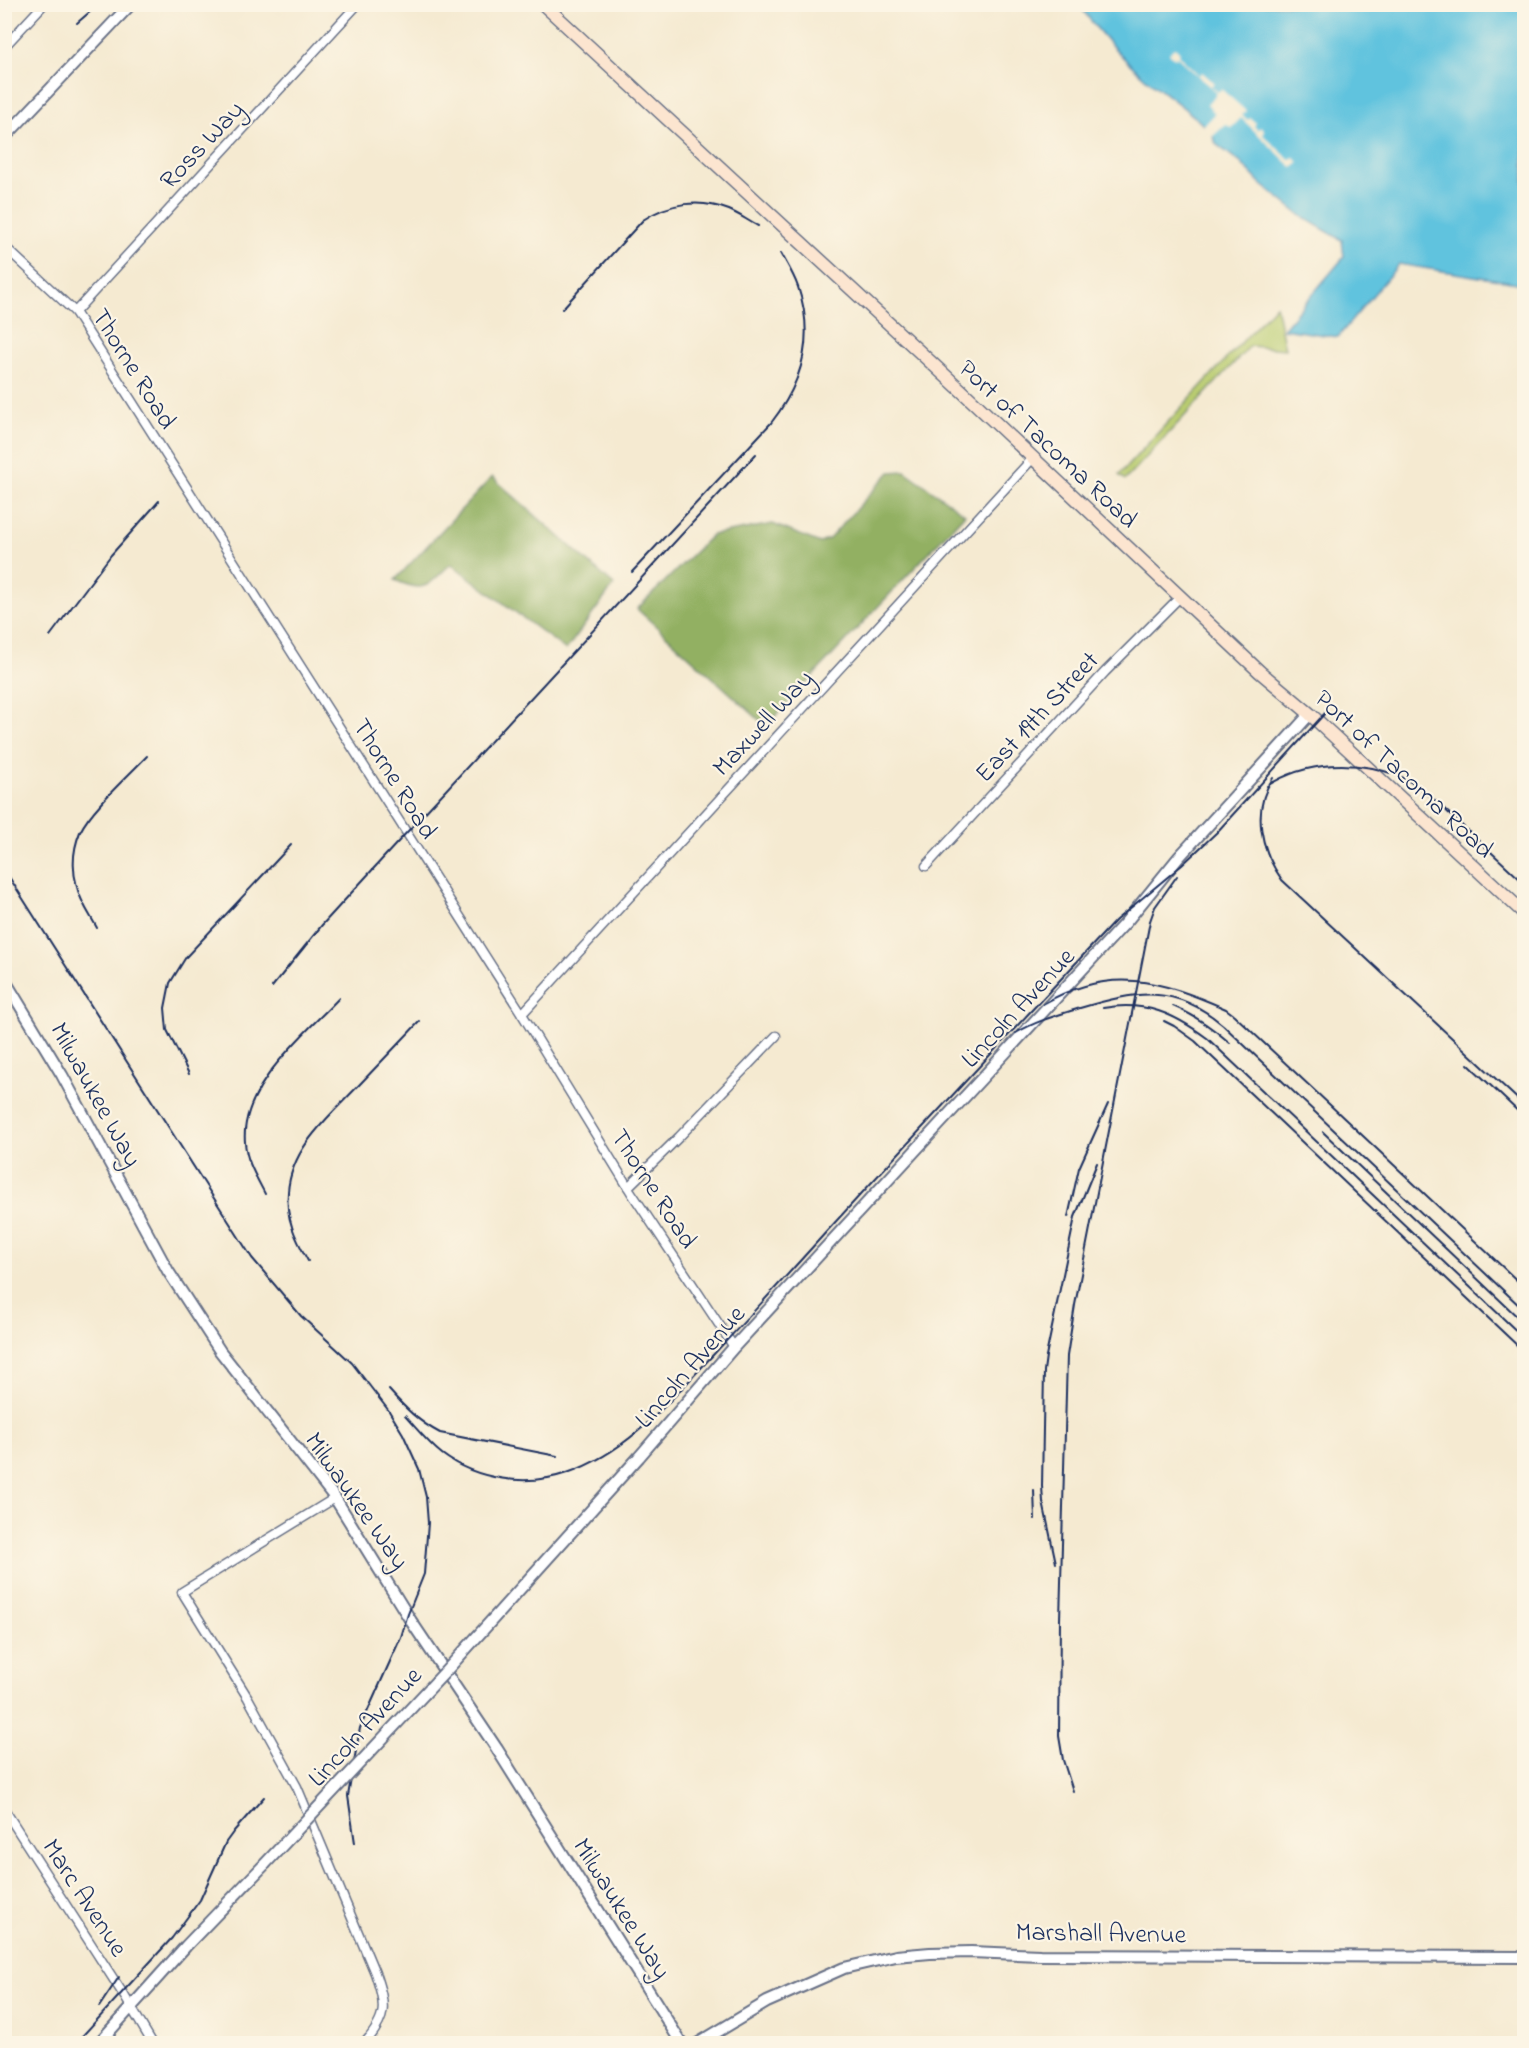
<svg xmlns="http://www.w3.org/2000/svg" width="1529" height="2048" font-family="'Indie Flower',sans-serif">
<rect width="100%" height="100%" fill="#fcf5e5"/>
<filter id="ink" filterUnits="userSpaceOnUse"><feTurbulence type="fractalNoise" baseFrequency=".0167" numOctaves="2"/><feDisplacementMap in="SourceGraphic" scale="12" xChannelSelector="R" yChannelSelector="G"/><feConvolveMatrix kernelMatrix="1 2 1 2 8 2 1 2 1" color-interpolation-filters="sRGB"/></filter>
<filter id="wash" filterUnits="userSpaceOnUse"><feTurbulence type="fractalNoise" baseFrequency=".008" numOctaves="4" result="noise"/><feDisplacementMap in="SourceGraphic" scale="24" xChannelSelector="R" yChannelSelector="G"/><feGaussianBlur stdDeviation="1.35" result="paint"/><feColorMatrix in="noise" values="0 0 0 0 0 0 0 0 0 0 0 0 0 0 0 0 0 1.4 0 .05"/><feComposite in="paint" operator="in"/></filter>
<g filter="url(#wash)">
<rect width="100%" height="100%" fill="#f5ead1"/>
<!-- green -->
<polygon fill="#b9cc70" stroke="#6a7e67" stroke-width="1.5" points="1276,305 1285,349 1250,346 1125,480 1119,475"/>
<!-- forest -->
<g fill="#92b062" stroke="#567060" stroke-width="1.5">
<polygon points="905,471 965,514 766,726 637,609 712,535 773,524 820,543 829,539 890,472"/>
<path d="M 492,477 L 614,585 L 566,650 L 451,564 C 428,584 427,595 395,580 Z"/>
</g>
<!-- water -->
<path fill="#60c3de" stroke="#3e799e" stroke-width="1.5" d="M 1079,5 L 1524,5 L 1524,284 L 1399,264 L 1338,337 L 1283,329 L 1344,257 L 1342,240 L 1304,218 L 1261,184 L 1241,163 L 1216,144 C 1212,125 1162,92 1145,78 C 1120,56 1098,32 1079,5 Z"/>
<!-- pier -->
<polygon fill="#f5ead1" points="1175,47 1180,52 1178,55 1199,75 1202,72 1214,83 1211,86 1218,92 1221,89 1246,111 1242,115 1248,120 1250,118 1256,123 1254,126 1258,130 1261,127 1265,131 1263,135 1290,160 1293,157 1299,162 1293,168 1241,118 1231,128 1226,124 1211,138 1201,128 1215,113 1207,105 1217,93 1177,57 1175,58 1169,53"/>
</g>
<g filter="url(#ink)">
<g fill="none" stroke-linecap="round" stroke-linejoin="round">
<!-- minor casing -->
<g stroke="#677086" stroke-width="11">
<g id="minor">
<polyline points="4,47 44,4"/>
<polyline points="4,246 75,312 522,1014 631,1192 734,1347"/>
<polyline points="75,312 358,4"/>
<polyline points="926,866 1105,672 1180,597"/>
<polyline points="522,1014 1033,458"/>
<polyline points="628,1187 679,1137 776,1036"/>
<path d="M 335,1498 L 182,1592 L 248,1698 L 297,1787 L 375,1973 C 386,2006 388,2017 364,2044"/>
<polyline points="4,1809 125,1997 153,2044"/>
</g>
</g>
<!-- tertiary casing -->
<g stroke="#677086" stroke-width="14">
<g id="tertiary">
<polyline points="4,138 131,4"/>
<polyline points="4,979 62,1075 168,1271 220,1351 335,1498 411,1621 497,1749 682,2044"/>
<polyline points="639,1457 734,1347 1126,922 1179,857 1310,714"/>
<polyline points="98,2044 186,1946 265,1864"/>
<polyline points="697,2044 767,2002 844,1968 896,1956 930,1953 971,1952 1040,1955 1524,1957"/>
</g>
</g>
<!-- secondary casing -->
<g stroke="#677086" stroke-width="15">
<polyline id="secondary" points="543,4 963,392 1260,672 1310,714 1524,913"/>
</g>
<!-- minor -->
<use href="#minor" stroke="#fff" stroke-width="8"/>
<!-- tertiary -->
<use href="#tertiary" stroke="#fff" stroke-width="10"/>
<!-- secondary -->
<use href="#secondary" stroke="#fce5d0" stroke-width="12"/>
<!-- rail -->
<g stroke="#1b2f5e" stroke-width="2">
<polyline points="77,23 99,4"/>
<path d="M 562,309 L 643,220 C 668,203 700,198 729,210 C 739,214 748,221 758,226"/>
<path d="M 632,572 L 771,423 C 803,382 815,337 798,287 C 794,275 787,264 781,253"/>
<polyline points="50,636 111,555 159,501"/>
<path d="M 1273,778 C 1251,810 1261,850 1282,880 L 1524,1105"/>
<path d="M 1267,786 C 1306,761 1356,759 1399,776 C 1421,785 1440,805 1457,821 C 1480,842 1502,862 1524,883"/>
<polyline points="4,869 252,1258 301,1316 352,1363 389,1411 403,1434 419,1469 426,1497 428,1523 424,1574 408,1614 401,1637 360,1728 348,1796 355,1843"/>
<path d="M 97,928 C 90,915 80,901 77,887 C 72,869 73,849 80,832 C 91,809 128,776 147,756"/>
<polyline points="272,987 322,925 385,856 756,454"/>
<path d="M 1043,1004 C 1110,965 1160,980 1226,1009 L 1234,1015 L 1524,1287"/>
<path d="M 1173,1006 C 1194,1015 1213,1028 1230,1043"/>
<path d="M 1103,1008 C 1146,1001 1173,1013 1207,1038 L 1524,1338"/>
<polyline points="1164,1021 1174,1026 1195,1041 1521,1349"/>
<path d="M 1016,1033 C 1036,1021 1058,1015 1080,1008 C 1137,991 1175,984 1223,1025 L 1524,1310"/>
<polyline points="1468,1064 1524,1117"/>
<polyline points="189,1074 167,1030 165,1008 170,983 186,957 291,845"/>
<polyline points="1323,1132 1524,1323"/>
<path d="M 265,1194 C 257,1178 246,1161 245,1142 C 240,1087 304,1035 339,998"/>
<polyline points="1068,1217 1079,1168 1108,1104"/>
<path d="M 308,1261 C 296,1239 285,1218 288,1192 C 291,1147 331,1115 360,1084 C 380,1063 400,1042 420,1021"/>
<path d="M 389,1390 C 405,1408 419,1422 440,1433 L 557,1456"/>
<path d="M 405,1416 C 417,1429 428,1443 442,1454 C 476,1480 527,1487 567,1473 C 629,1452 670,1401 713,1355 C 752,1314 790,1272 828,1230 C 923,1126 1020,1023 1116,920 L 1182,865 L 1217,832 L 1326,712"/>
<polyline points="1034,1490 1035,1519"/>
<polyline points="1056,1563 1043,1502 1042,1486 1044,1371 1046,1356 1075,1217 1097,1163"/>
<polyline points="1073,1791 1063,1760 1059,1736 1060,1620 1067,1356 1075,1305 1150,921 1155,907 1177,876"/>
<polyline points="99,2007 119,1977"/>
<polyline points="75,2044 172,1938 200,1900 226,1842 234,1831 264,1797"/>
</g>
<!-- tertiary-bridge casing -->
<g stroke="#677086" stroke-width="14" stroke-linecap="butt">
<polyline id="tertiary-bridge" points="265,1864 446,1671 639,1457"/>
</g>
<!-- tertiary-bridge -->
<use href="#tertiary-bridge" stroke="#fff" stroke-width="10"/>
</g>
</g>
<g text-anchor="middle" stroke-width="4.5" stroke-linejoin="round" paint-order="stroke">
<!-- street labels -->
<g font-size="26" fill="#1b2f5e" stroke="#fcf5e5">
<text transform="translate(201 144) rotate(-47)" y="9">Ross Way</text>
<text transform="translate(135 368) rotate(58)" y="9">Thorne Road</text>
<text transform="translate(1049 443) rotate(43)" y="9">Port of Tacoma Road</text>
<text transform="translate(1036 716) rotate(-47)" y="9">East 19th Street</text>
<text transform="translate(762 722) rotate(-47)" y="9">Maxwell Way</text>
<text transform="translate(1405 773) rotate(43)" y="9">Port of Tacoma Road</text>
<text transform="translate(396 778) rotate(58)" y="9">Thorne Road</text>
<text transform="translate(1017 1007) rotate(-47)" y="9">Lincoln Avenue</text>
<text transform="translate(97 1094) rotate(61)" y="9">Milwaukee Way</text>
<text transform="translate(655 1188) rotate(57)" y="9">Thorne Road</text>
<text transform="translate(689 1366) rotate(-49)" y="9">Lincoln Avenue</text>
<text transform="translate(358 1500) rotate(55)" y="9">Milwaukee Way</text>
<text transform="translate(364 1726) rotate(-47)" y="9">Lincoln Avenue</text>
<text transform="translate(86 1897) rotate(57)" y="9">Marc Avenue</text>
<text transform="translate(623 1908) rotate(58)" y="9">Milwaukee Way</text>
<text transform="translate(1101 1932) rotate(1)" y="9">Marshall Avenue</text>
</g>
</g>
<!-- margin -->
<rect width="1529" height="2048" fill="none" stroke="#fcf5e5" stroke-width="24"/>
</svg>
